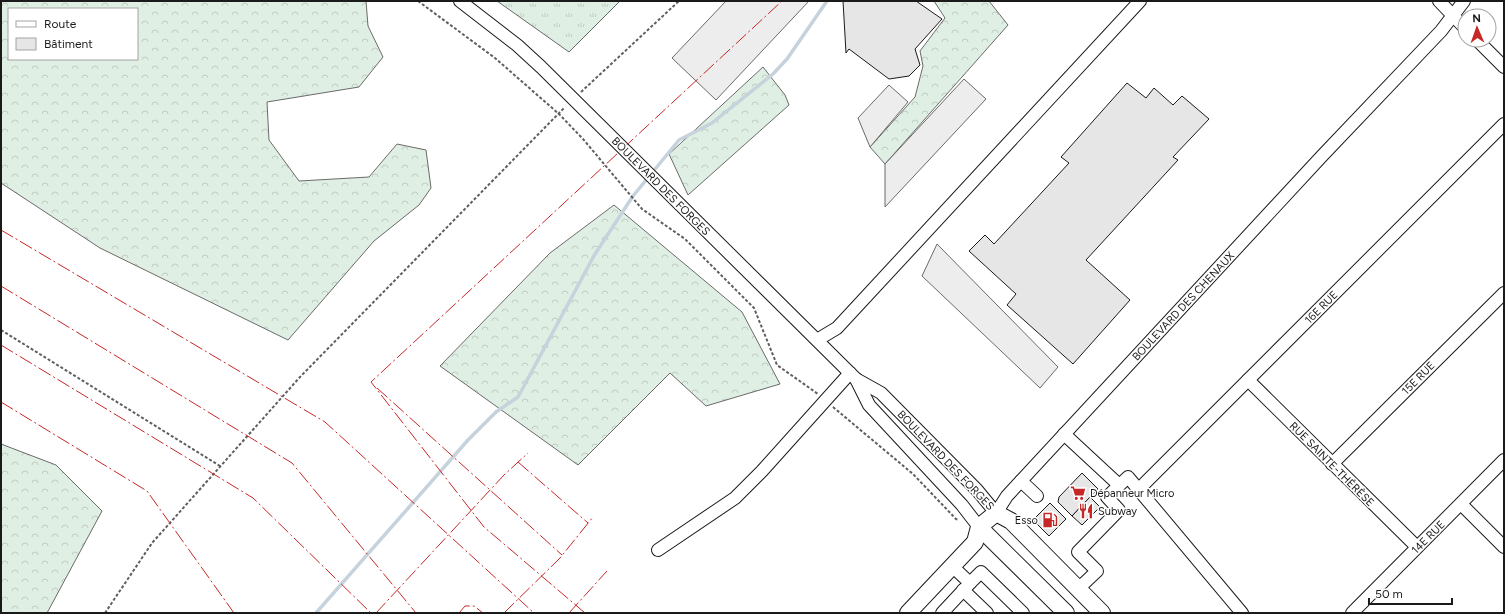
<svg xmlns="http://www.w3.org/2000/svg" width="1505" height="614" font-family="Figtree,sans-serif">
<defs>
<pattern id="grass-tufts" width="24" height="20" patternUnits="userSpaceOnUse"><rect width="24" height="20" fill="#e0efe3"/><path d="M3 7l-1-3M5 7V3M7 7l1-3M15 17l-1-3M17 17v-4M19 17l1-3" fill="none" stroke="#c0ccc2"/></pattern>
<pattern id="forest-crowns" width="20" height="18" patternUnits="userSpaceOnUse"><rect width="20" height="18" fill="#e0efe3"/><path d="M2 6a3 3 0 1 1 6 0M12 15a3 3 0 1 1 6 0" fill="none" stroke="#c0ccc2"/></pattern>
</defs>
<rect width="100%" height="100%" fill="#fff"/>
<!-- grass -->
<polygon fill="url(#grass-tufts)" stroke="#6a6a6a" points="497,1 620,1 569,52"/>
<!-- forest -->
<g fill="url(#forest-crowns)" stroke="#6a6a6a" fill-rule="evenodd">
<path d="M 1,1 L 366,1 L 368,26 L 383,57 L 359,87 L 267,102 L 269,140 L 299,181 L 369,177 L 397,144 L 426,150 L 431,188 L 419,205 L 374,241 L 288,340 L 100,248 L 1,183 ZM 9,9 L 137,9 L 137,59 L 9,59 Z"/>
<polygon points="934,1 989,1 1008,25 885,164 870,147 915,97 923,66 920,51 945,18"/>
<polygon points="763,67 785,95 789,105 688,195 669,154"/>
<polygon points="614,205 742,312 780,384 706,406 670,373 578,465 440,366 550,253"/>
<polygon points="1,444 56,465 102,511 47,613 1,613"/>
</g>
<!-- parking -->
<g fill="#ededed" stroke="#6a6a6a">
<polygon points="726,1 809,1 716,100 672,58"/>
<polygon points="964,79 986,99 885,207 885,164"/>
<polygon points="889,85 908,102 870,147 858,118"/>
<polygon points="937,244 1058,367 1040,388 922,276"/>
</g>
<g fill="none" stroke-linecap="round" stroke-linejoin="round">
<!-- stream -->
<polyline stroke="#c6d2dc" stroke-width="3.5" points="316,613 468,440 496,412 518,397 595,254 633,196 679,140 712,123 773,74 787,59 827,1"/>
</g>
<!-- building -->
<g fill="#e6e6e6" stroke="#1a1a1a">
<polygon points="843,1 916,1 942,19 915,49 920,65 909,76 889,79 849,49 846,53"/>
<polygon points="1127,83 1146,98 1154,88 1173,105 1182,96 1209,119 1173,157 1178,160 1086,260 1130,300 1073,364 1007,305 1016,294 969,251 985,235 994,244 1069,163 1061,157"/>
<polygon points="1082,473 1098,489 1072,516 1058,502 1059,497"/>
<polygon points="1090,497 1100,507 1082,525 1072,516"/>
<polygon points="1050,503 1066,519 1049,536 1033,520"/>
</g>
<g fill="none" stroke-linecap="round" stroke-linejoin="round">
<!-- minor casing -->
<g stroke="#1a1a1a" stroke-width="14">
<g id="minor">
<polyline points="460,1 517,45 541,67 856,379 881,393 977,490 996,513 1007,496 1321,157 1441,31 1464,1"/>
<polyline points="1439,1 1465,28"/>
<polyline points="1477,40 1504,67"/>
<polyline points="817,340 837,328 1140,1"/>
<polyline points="856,379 869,405 962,505 979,527"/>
<polyline points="1248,380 1417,547"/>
<polyline points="1064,434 1119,485"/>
<polyline points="1332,464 1504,293"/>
<polyline points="1021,481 1037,496"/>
<polyline points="1140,491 1142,486 1504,124"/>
<polyline points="1461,504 1504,547"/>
<polyline points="658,550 735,498 762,471 850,373"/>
<polyline points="970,583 981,572 1023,613"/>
<polyline points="1078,589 1097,571 1078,552 1119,510 1107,497 1128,477 1242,613"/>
<polyline points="963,590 987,613"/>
<polyline points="942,613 970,583 952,566"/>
<polyline points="1352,613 1504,460"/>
</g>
</g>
<!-- major casing -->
<g stroke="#1a1a1a" stroke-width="18">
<g id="major">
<polyline points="979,527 1066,613"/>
<polyline points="908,613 975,542 979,527 996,513 1011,521 1102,613"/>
</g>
</g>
<!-- path -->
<g stroke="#5f5f5f" stroke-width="2" stroke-dasharray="3 2" stroke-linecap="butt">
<polyline points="418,1 495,58 559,114 583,139 642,209 685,239 754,308 777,365 818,394"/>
<polyline points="581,92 679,1"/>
<polyline points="1,330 220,466"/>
<polyline points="833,407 913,474 956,519 959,520"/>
<polyline points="105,613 152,543 300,377 565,107"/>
</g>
<!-- minor -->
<use href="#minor" stroke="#fff" stroke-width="12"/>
<!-- major -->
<use href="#major" stroke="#fff" stroke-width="16"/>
<!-- power -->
<g stroke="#c62828" stroke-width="1" stroke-dasharray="14 3 2 3" stroke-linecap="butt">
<polyline points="1,230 325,422 534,613"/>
<polyline points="1,286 292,463 416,613"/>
<polyline points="1,345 253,498 371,613"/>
<polyline points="377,388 562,555"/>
<polyline points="1,402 147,491 234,613"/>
<polyline points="518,462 588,523"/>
<polyline points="376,613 504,475 528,453"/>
<polyline points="459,613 465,606 474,606 483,613"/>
<polyline points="504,613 560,558 593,517"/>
<polyline points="569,613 607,571"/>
<polyline points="585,613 484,527 371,382 782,1"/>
</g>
</g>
<!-- icons -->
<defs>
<g id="supermarket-bare" transform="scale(1.2)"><path d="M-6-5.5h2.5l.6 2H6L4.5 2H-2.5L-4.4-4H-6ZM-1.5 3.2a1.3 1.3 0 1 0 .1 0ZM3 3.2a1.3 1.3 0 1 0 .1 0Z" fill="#c62828" stroke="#fff" stroke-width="2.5" paint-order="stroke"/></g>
<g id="restaurant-bare" transform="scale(1.2)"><path d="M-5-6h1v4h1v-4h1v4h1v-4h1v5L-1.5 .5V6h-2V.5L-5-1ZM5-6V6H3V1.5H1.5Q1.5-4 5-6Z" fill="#c62828" stroke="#fff" stroke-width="2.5" paint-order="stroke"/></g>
<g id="fuel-bare" transform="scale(1.2)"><path d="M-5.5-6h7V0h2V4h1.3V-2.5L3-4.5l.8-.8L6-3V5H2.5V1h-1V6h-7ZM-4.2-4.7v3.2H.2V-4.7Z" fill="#c62828" stroke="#fff" stroke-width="2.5" paint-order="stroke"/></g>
</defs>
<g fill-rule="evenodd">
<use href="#supermarket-bare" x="1078" y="493"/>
<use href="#restaurant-bare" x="1086" y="511"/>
<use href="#fuel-bare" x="1050" y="520"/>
</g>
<g text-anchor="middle" stroke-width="3" stroke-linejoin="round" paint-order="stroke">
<!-- street labels -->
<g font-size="11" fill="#1a1a1a" stroke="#fff">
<text transform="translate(661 186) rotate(45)" y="4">BOULEVARD DES FORGES</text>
<text transform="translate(1183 306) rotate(-47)" y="4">BOULEVARD DES CHENAUX</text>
<text transform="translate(1321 307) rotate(-45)" y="4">16E RUE</text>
<text transform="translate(1418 378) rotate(-45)" y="4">15E RUE</text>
<text transform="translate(946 460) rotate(46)" y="4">BOULEVARD DES FORGES</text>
<text transform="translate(1332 464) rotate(45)" y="4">RUE SAINTE-THÉRÈSE</text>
<text transform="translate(1428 537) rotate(-45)" y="4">14E RUE</text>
</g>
<!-- poi labels -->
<g font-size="11" fill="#1a1a1a" stroke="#fff" text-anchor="start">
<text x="1090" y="497">Dépanneur Micro</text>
<text x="1098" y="515">Subway</text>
<text x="1038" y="524" text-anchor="end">Esso</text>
</g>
</g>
<!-- border -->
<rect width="1505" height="614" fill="none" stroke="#1a1a1a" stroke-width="4"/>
<!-- legend -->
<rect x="8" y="8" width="130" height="52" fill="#ffffff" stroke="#a3a3a3"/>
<rect x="16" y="21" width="20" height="6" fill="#ffffff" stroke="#a3a3a3"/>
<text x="44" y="28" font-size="12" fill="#1a1a1a">Route</text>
<rect x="16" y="38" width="20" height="12" fill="#e6e6e6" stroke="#a3a3a3"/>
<text x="44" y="48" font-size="12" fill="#1a1a1a">Bâtiment</text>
<!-- north arrow -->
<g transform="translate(1477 28) rotate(358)"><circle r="19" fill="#ffffff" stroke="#a3a3a3"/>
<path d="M0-3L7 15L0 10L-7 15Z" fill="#c62828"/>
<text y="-6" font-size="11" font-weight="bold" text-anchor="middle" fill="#1a1a1a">N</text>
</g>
<!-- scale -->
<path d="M1369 598v6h83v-6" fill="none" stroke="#1a1a1a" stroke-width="2"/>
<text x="1375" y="598" font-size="12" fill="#1a1a1a" stroke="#ffffff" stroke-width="3" paint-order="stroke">50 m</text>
</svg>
